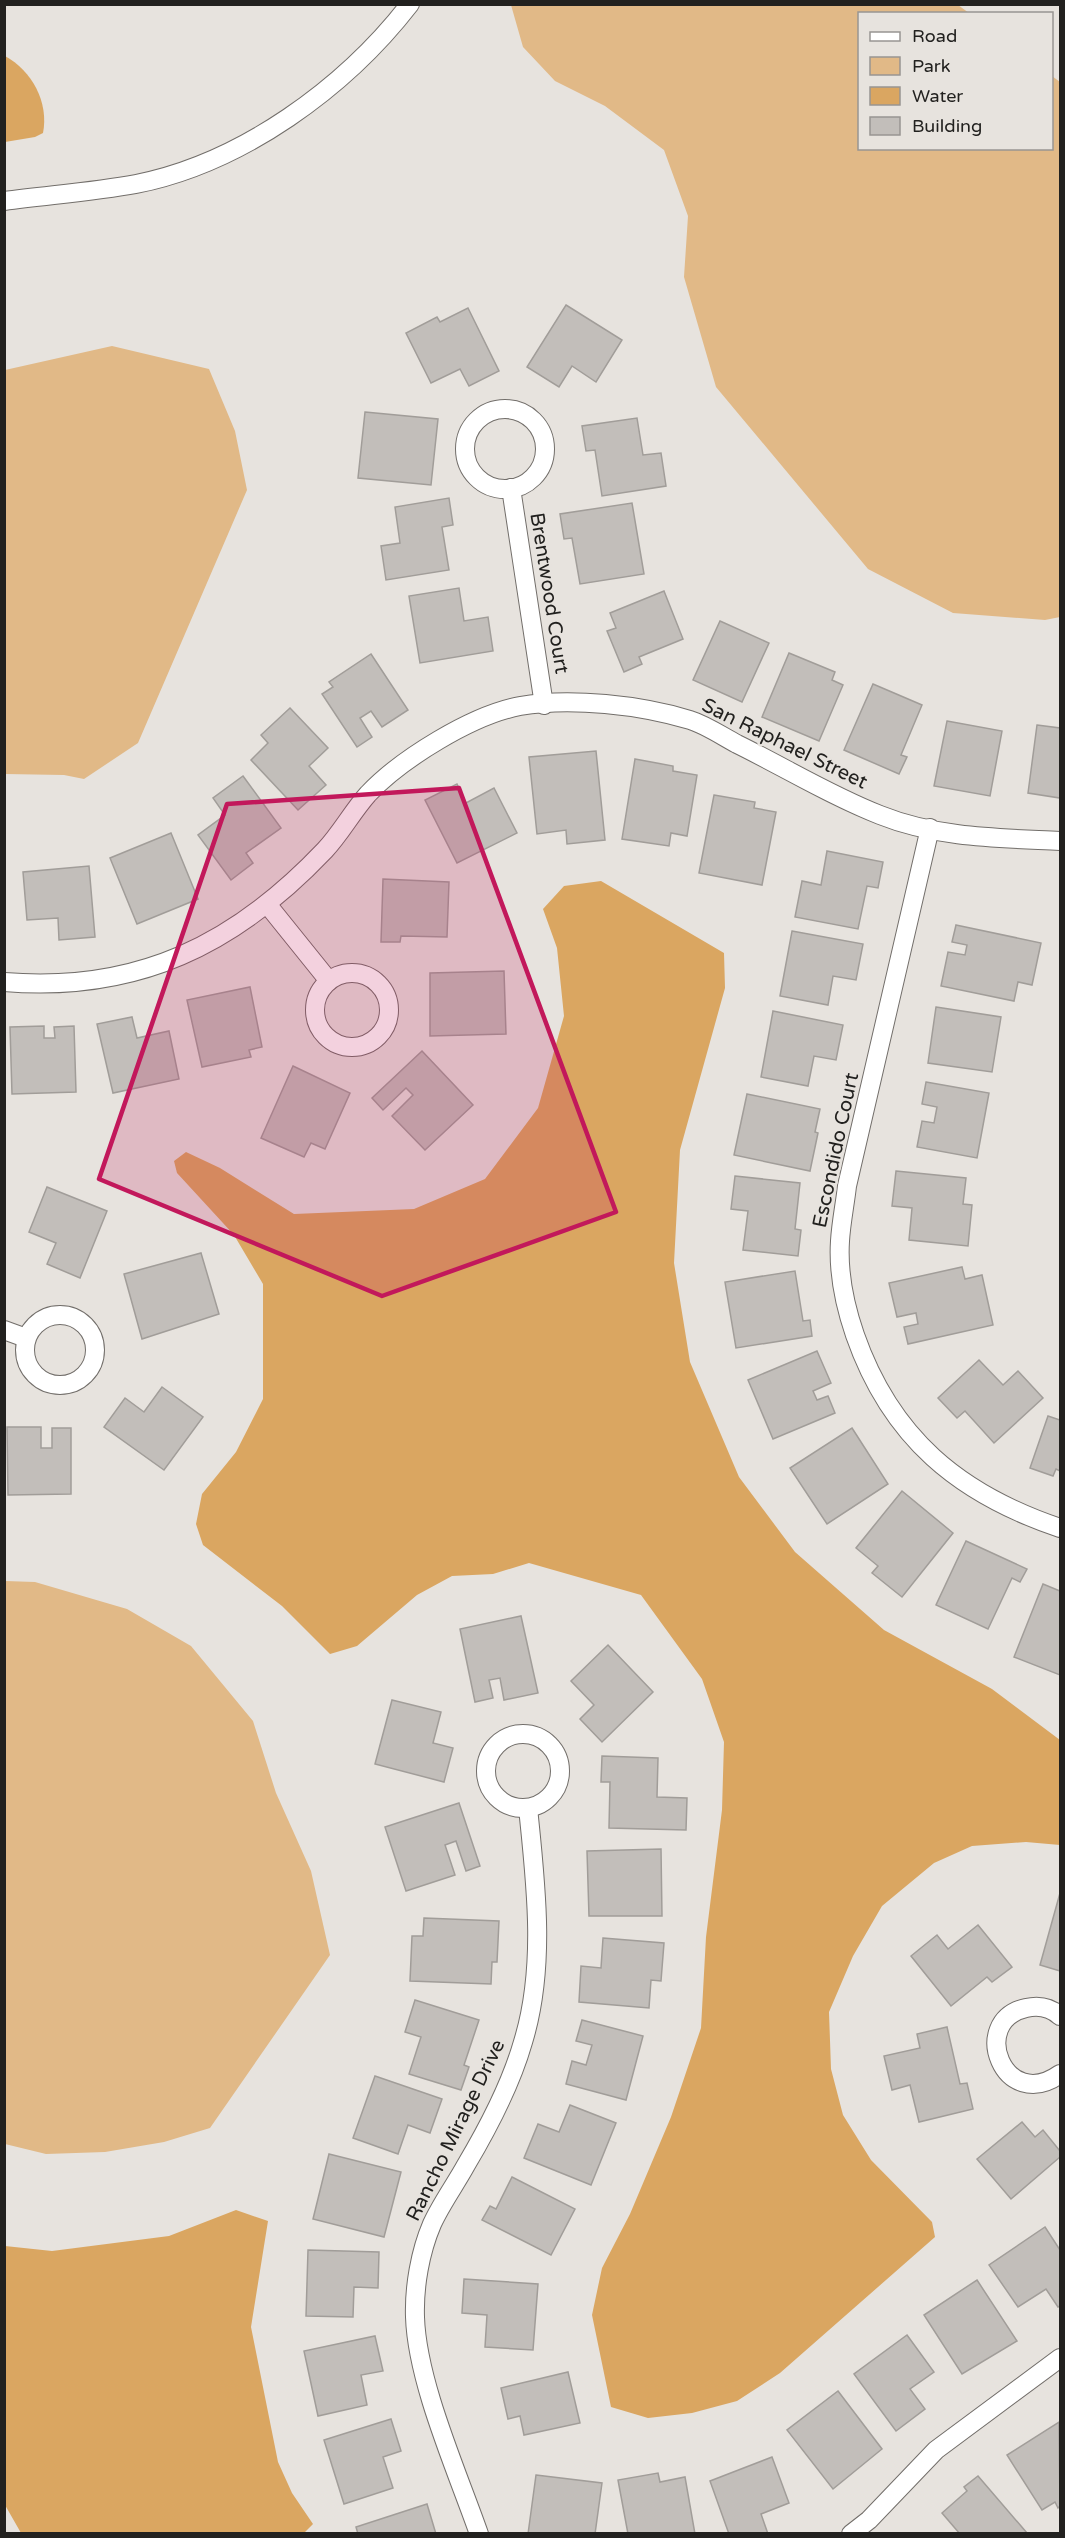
<svg xmlns="http://www.w3.org/2000/svg" width="1065" height="2538" font-family="'Varela Round',sans-serif">
<rect width="100%" height="100%" fill="#e7e3de"/>
<!-- green -->
<g fill="#e1b987">
<polygon points="511,5 958,5 969,13 860,14 860,148 1052,148 1052,76 1060,82 1060,617 1045,620 953,613 868,569 716,387 684,277 688,216 664,150 605,106 555,81 523,47"/>
<polygon points="112,346 209,369 235,431 247,490 138,743 84,779 64,775 5,774 5,370"/>
<polygon points="5,1581 35,1582 127,1609 191,1646 253,1721 276,1793 311,1871 330,1955 210,2128 164,2142 105,2152 46,2154 5,2144"/>
</g>
<!-- water -->
<g fill="#daa661">
<path d="M 5,56 C 32,71 49,102 43,133 L 35,137 L 5,142 Z"/>
<polygon points="601,881 724,953 725,988 680,1150 674,1263 690,1362 739,1477 795,1552 884,1630 992,1689 1060,1740 1060,1845 1026,1842 972,1846 934,1863 882,1906 853,1956 829,2012 831,2069 843,2115 871,2160 932,2222 935,2237 780,2373 737,2401 692,2413 648,2418 611,2407 592,2315 602,2268 630,2214 671,2117 701,2028 706,1937 722,1810 724,1742 702,1679 641,1595 529,1563 493,1574 452,1576 417,1595 357,1646 330,1654 282,1606 203,1545 196,1524 202,1494 236,1452 263,1399 263,1284 234,1235 177,1173 174,1161 186,1152 220,1168 294,1214 414,1209 485,1179 538,1108 564,1016 557,948 543,909 564,886"/>
<polygon points="236,2210 268,2221 251,2327 278,2462 292,2493 313,2524 303,2534 21,2533 5,2505 5,2246 52,2251 169,2236"/>
</g>
<!-- building -->
<g fill="#c2beba" stroke="#a19d99" stroke-width="1.5">
<polygon points="566,305 622,340 596,382 572,366 559,387 527,367"/>
<polygon points="468,308 499,371 469,386 460,369 431,383 406,333 437,317 440,322"/>
<polygon points="365,412 438,419 431,485 358,478"/>
<polygon points="637,418 643,455 661,453 666,486 602,496 595,450 586,451 582,426"/>
<polygon points="449,498 453,525 442,527 449,570 386,580 381,546 400,543 395,507"/>
<polygon points="632,503 644,574 580,584 572,538 564,539 560,514"/>
<polygon points="459,588 464,621 488,617 493,651 420,663 409,596"/>
<polygon points="664,591 683,639 639,657 642,664 624,672 607,631 616,628 610,613"/>
<polygon points="720,621 769,643 742,702 693,680"/>
<polygon points="789,653 835,672 832,680 843,685 819,741 762,717"/>
<polygon points="371,654 408,710 382,727 371,711 360,718 372,737 357,747 322,694 333,687 329,682"/>
<polygon points="873,684 922,705 901,755 907,757 899,774 844,750"/>
<polygon points="290,708 328,748 309,766 326,785 298,810 251,760 268,743 261,735"/>
<polygon points="947,721 1002,731 990,796 934,786"/>
<polygon points="1037,725 1060,728 1060,798 1028,793"/>
<polygon points="596,751 605,840 567,844 566,830 537,834 529,757"/>
<polygon points="635,759 673,766 673,771 697,775 687,836 671,833 669,846 622,839"/>
<polygon points="243,776 281,828 246,853 253,863 231,880 198,835 225,815 213,798"/>
<polygon points="457,784 466,803 494,788 517,833 457,863 425,800"/>
<polygon points="714,795 755,802 754,808 776,812 762,885 699,873"/>
<polygon points="171,833 198,899 137,924 110,858"/>
<polygon points="827,851 883,862 878,888 867,886 858,929 795,917 802,881 821,885"/>
<polygon points="89,866 95,937 59,940 58,918 27,920 23,872"/>
<polygon points="383,879 449,882 447,937 401,936 400,942 381,942"/>
<polygon points="956,925 1041,943 1032,985 1018,982 1014,1001 941,986 948,952 965,955 967,945 952,942"/>
<polygon points="792,931 863,944 856,980 833,976 828,1005 780,996"/>
<polygon points="504,971 506,1034 430,1036 430,973"/>
<polygon points="250,987 262,1047 249,1050 251,1057 202,1067 187,1000"/>
<polygon points="936,1007 1001,1017 992,1072 928,1063"/>
<polygon points="773,1011 843,1025 836,1060 814,1056 808,1086 761,1077"/>
<polygon points="132,1017 137,1038 169,1031 179,1079 113,1093 97,1024"/>
<polygon points="44,1026 44,1038 55,1038 54,1027 74,1026 76,1092 12,1094 10,1027"/>
<polygon points="422,1051 473,1105 425,1150 392,1116 413,1095 406,1088 383,1110 372,1098"/>
<polygon points="293,1066 350,1093 325,1149 311,1143 304,1157 261,1138"/>
<polygon points="926,1082 989,1093 977,1158 917,1147 922,1121 934,1123 937,1107 922,1104"/>
<polygon points="747,1094 820,1109 815,1132 818,1133 810,1171 734,1155"/>
<polygon points="896,1171 966,1178 963,1204 972,1205 968,1246 909,1240 912,1208 892,1206"/>
<polygon points="735,1176 800,1183 795,1229 801,1230 798,1256 743,1250 748,1211 731,1209"/>
<polygon points="47,1187 107,1211 80,1278 47,1264 56,1243 29,1232"/>
<polygon points="201,1253 219,1314 142,1339 124,1274"/>
<polygon points="962,1267 965,1279 982,1275 993,1325 908,1344 904,1327 918,1324 916,1313 897,1317 889,1283"/>
<polygon points="795,1271 803,1321 810,1320 812,1336 736,1348 725,1282"/>
<polygon points="817,1351 831,1383 813,1391 817,1400 828,1396 835,1413 773,1439 748,1380"/>
<polygon points="979,1360 1003,1385 1018,1371 1043,1398 994,1443 965,1411 957,1418 938,1398"/>
<polygon points="162,1387 203,1417 164,1470 104,1427 125,1398 144,1412"/>
<polygon points="1048,1416 1060,1420 1060,1471 1056,1469 1053,1476 1030,1468"/>
<polygon points="7,1427 41,1427 41,1448 52,1448 52,1428 71,1428 71,1494 8,1495"/>
<polygon points="852,1428 888,1484 827,1524 790,1468"/>
<polygon points="902,1491 953,1533 902,1597 872,1573 878,1566 856,1548"/>
<polygon points="966,1541 1027,1569 1020,1582 1012,1578 988,1629 936,1605"/>
<polygon points="1043,1584 1060,1591 1060,1675 1014,1657"/>
<polygon points="521,1616 538,1693 504,1700 500,1678 489,1680 493,1698 475,1702 460,1629"/>
<polygon points="608,1645 653,1692 602,1742 580,1719 594,1705 571,1681"/>
<polygon points="392,1700 441,1712 433,1743 453,1748 444,1782 375,1764"/>
<polygon points="602,1756 658,1758 657,1797 687,1798 686,1830 609,1828 610,1782 601,1782"/>
<polygon points="459,1803 480,1866 466,1871 456,1841 445,1845 455,1875 406,1891 385,1827"/>
<polygon points="661,1849 662,1916 589,1916 587,1851"/>
<polygon points="1060,1893 1060,1971 1040,1965"/>
<polygon points="424,1918 499,1921 497,1962 492,1962 491,1984 410,1981 412,1936 423,1936"/>
<polygon points="978,1925 1012,1967 992,1982 987,1977 951,2006 911,1956 937,1935 948,1949"/>
<polygon points="603,1938 664,1943 661,1981 651,1980 649,2008 579,2002 581,1966 601,1968"/>
<polygon points="415,2000 479,2020 464,2065 469,2067 461,2090 409,2074 421,2037 405,2032"/>
<polygon points="582,2020 643,2036 626,2100 566,2084 572,2061 586,2065 592,2045 576,2041"/>
<polygon points="947,2027 960,2084 967,2083 973,2109 919,2122 910,2085 892,2090 884,2056 920,2048 917,2034"/>
<polygon points="375,2076 442,2099 430,2133 408,2125 398,2154 353,2138"/>
<polygon points="570,2105 616,2123 591,2185 524,2158 538,2124 559,2132"/>
<polygon points="1022,2122 1035,2137 1043,2130 1060,2151 1060,2157 1011,2199 977,2159"/>
<polygon points="329,2154 401,2172 384,2237 313,2219"/>
<polygon points="512,2177 575,2209 551,2255 482,2220 490,2206 496,2209"/>
<polygon points="1045,2227 1060,2250 1060,2306 1058,2307 1046,2289 1018,2307 989,2265"/>
<polygon points="308,2250 379,2252 378,2288 354,2287 353,2317 306,2316"/>
<polygon points="464,2279 538,2284 533,2350 485,2347 487,2315 462,2313"/>
<polygon points="977,2280 1017,2341 962,2374 924,2315"/>
<polygon points="907,2335 934,2372 910,2389 925,2409 896,2431 854,2374"/>
<polygon points="375,2336 383,2371 361,2375 367,2405 318,2416 304,2351"/>
<polygon points="568,2372 580,2423 524,2435 520,2416 508,2419 501,2388"/>
<polygon points="838,2391 882,2449 833,2489 787,2430"/>
<polygon points="391,2419 401,2451 383,2457 393,2488 344,2504 324,2440"/>
<polygon points="1059,2422 1060,2506 1058,2508 1055,2502 1042,2510 1007,2455"/>
<polygon points="772,2457 789,2503 761,2514 768,2534 729,2534 710,2481"/>
<polygon points="658,2473 660,2482 685,2477 695,2534 628,2534 618,2480"/>
<polygon points="536,2475 602,2483 595,2534 528,2534"/>
<polygon points="978,2476 1027,2533 1026,2534 960,2534 942,2513 967,2491 964,2487"/>
<polygon points="427,2504 436,2534 358,2534 356,2527"/>
</g>
<g fill="none" stroke-linecap="round" stroke-linejoin="round">
<!-- street casing -->
<g stroke="#726e6a" stroke-width="20">
<g id="street">
<path d="M 4,201 C 48,195 93,192 136,184 C 242,163 345,88 410,4"/>
<circle cx="505" cy="449" r="40"/>
<polyline points="511,488 544,705"/>
<path d="M 930,828 L 847,1186 C 845,1204 841,1223 840,1241 C 838,1272 845,1306 855,1335 C 891,1438 959,1494 1060,1528"/>
<polyline points="267,904 329,981"/>
<circle cx="352" cy="1010" r="37"/>
<path d="M 4,982 C 137,993 235,945 325,850 C 341,833 352,812 368,794 C 401,759 472,715 520,706 C 570,697 641,705 690,720 C 706,725 722,736 737,744 C 784,767 831,796 880,815 C 937,838 1000,838 1060,841"/>
<circle cx="60" cy="1350" r="35"/>
<polyline points="4,1330 26,1338"/>
<circle cx="523" cy="1771" r="37"/>
<path d="M 1060,2016 C 1050,2007 1039,2005 1026,2008 C 968,2021 1004,2114 1060,2074"/>
<path d="M 479,2534 C 457,2471 417,2382 415,2317 C 414,2287 420,2252 432,2224 C 441,2204 455,2185 466,2165 C 488,2128 511,2084 523,2042 C 546,1967 536,1885 528,1808"/>
<polyline points="851,2534 869,2520 936,2450 1060,2358"/>
</g>
</g>
<!-- street -->
<use href="#street" stroke="#fff" stroke-width="18"/>
</g>
<!-- marked area -->
<path fill="#c2185b" fill-opacity="0.2" stroke="#c2185b" stroke-width="4.5" stroke-linejoin="round" d="M 459,788 L 616,1212 L 382,1296 L 99,1179 L 227,804 Z"/>
<g text-anchor="middle" stroke-width="5" stroke-linejoin="round" paint-order="stroke">
<!-- street labels -->
<g font-size="20" fill="#22211f" stroke="#e7e3de">
<text transform="translate(550 593) rotate(81)" y="7">Brentwood Court</text>
<text transform="translate(785 743) rotate(26)" y="7">San Raphael Street</text>
<text transform="translate(835 1150) rotate(-78)" y="7">Escondido Court</text>
<text transform="translate(455 2130) rotate(-64)" y="7">Rancho Mirage Drive</text>
</g>
</g>
<!-- border -->
<rect width="1065" height="2538" fill="none" stroke="#22211f" stroke-width="12"/>
<!-- legend -->
<rect x="858" y="12" width="195" height="138" fill="#e7e3de" stroke="#989592" stroke-width="1.5"/>
<rect x="870" y="32" width="30" height="9" fill="#ffffff" stroke="#989592" stroke-width="1.5"/>
<text x="912" y="42" font-size="18" fill="#22211f">Road</text>
<rect x="870" y="57" width="30" height="18" fill="#e1b987" stroke="#989592" stroke-width="1.5"/>
<text x="912" y="72" font-size="18" fill="#22211f">Park</text>
<rect x="870" y="87" width="30" height="18" fill="#daa661" stroke="#989592" stroke-width="1.5"/>
<text x="912" y="102" font-size="18" fill="#22211f">Water</text>
<rect x="870" y="117" width="30" height="18" fill="#c2beba" stroke="#989592" stroke-width="1.5"/>
<text x="912" y="132" font-size="18" fill="#22211f">Building</text>
</svg>
